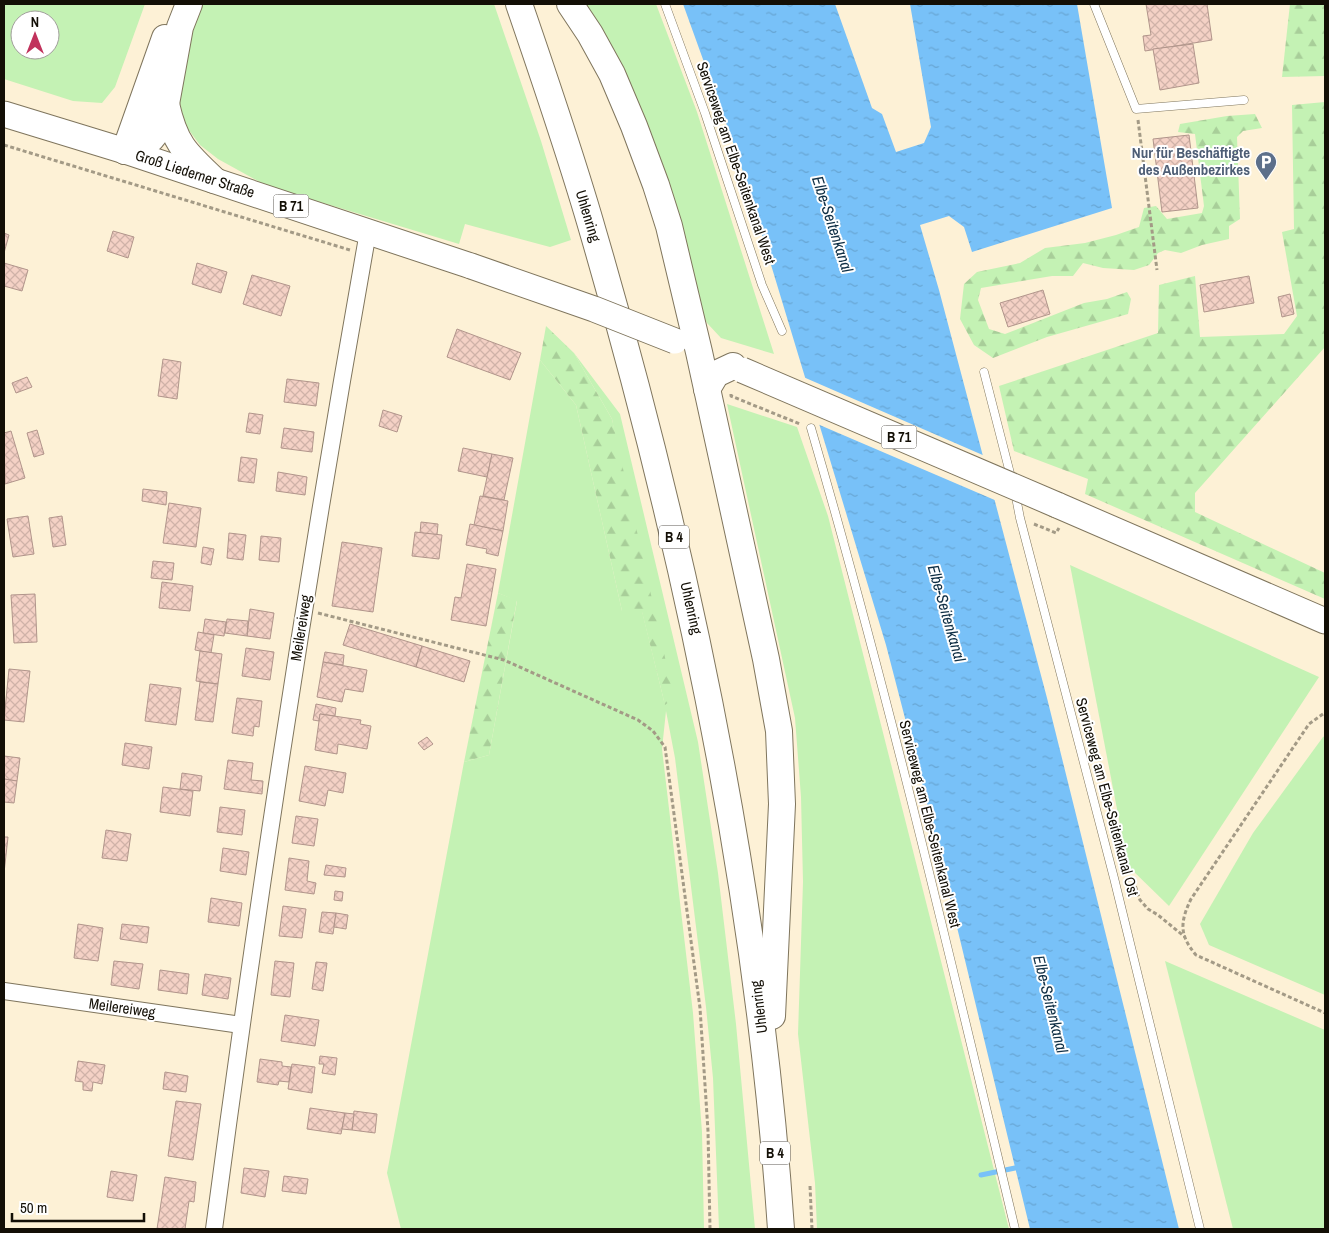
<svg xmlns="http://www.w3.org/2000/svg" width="1329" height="1233" font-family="'Archivo Narrow',sans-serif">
<defs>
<pattern id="forest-firs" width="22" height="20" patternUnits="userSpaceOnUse" patternTransform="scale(1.25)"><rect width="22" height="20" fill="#c4f2b4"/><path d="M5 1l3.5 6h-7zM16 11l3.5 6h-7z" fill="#a8ce99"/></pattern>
<pattern id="water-ripples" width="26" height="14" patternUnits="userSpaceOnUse" patternTransform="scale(1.25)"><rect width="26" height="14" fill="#78c1f8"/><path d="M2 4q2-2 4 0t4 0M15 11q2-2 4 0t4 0" fill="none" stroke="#67a5d3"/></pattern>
<pattern id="building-cross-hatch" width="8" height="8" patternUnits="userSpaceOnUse" patternTransform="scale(1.25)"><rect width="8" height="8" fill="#f4d1c5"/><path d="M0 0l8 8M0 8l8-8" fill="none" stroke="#d0b2a8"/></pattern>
</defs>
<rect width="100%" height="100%" fill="#fdf1d6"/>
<!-- grass -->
<g fill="#c4f2b4" fill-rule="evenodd">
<path d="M 4,4 L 145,4 L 115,87 L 102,103 L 73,101 L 4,79 ZM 20,20 L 50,20 L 50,50 L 20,50 Z"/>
<polygon points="199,4 494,4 541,141 571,240 550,247 465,224 459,244 267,186 218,159 200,145 185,125 180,103 179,78"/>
<polygon points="583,4 656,4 697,112 774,354 721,338 707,323 696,301 678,220 641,108 609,46"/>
<polygon points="574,353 620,414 698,742 718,873 736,1024 755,1229 719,1229 713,1078 706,1007 675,758 666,711 662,749 693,1013 702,1132 704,1229 401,1229 387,1173 464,762 489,755 517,601 498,593 540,360 576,405 622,611 642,611 665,705 612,419"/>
<polygon points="727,404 797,427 828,516 1009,1229 817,1229 815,1183 798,1034 803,882 801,797 795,718"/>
<polygon points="1070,565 1319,677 1169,906 1128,866"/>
<polygon points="1325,736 1325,995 1209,945 1200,924 1253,833 1323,737"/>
<polygon points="1165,961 1325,1030 1325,1229 1233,1229"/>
</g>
<!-- forest -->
<g fill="url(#forest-firs)">
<polygon points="1290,4 1325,4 1325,76 1282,77"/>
<polygon points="1325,102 1325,347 1195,493 1195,512 1325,573 1325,599 1085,494 1088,479 1014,451 999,386 1158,333 1159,285 1195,276 1200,337 1284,334 1297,316 1282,232 1294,229 1292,105"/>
<polygon points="1255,114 1262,128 1243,131 1237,137 1240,219 1229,226 1229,239 1202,245 1181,253 1165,250 1158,253 1149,265 1134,270 1103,268 1083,263 1073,276 1052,276 981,288 978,300 989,329 1005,334 1084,303 1107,299 1127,292 1131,299 1128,314 1047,337 993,358 974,345 960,319 964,284 977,272 1020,263 1045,248 1085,243 1116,235 1139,227 1144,208 1156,206 1167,219 1202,213 1204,206 1195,134 1178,132 1180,124 1227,116"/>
<polygon points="546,326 574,353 612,419 674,698 665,705 642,612 622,611 576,405 540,360"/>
<polygon points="498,593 517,600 489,755 464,762"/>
</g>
<!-- water -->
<polygon fill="url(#water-ripples)" points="683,4 835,4 872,108 882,114 896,152 924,143 931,127 910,4 1077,4 1112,208 972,252 964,227 949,216 920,225 939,290 1047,698 1179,1229 1030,1229 926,799 886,645 739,159"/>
<!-- pier -->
<polygon fill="#fdf1d6" points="801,376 985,456 997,501 815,423"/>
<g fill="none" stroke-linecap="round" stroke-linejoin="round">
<!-- stream -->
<polyline stroke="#78c1f8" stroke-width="5" points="981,1175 1015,1168"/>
</g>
<!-- building -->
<g fill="url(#building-cross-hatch)" stroke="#b1958b">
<polygon points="1146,4 1207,4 1212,40 1145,51 1143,36 1151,35"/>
<polygon points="1193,44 1199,83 1160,90 1153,49"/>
<polygon points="1189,135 1198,208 1162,212 1153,139"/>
<polygon points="113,231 134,237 128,258 107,251"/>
<polygon points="4,233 9,235 4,253"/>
<polygon points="4,263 28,270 22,291 4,286"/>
<polygon points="197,263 227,272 221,293 192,284"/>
<polygon points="252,275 290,286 281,316 243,304"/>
<polygon points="1249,276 1254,303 1204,312 1200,285"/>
<polygon points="1043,290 1050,314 1008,327 1000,303"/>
<polygon points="1290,294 1294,314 1282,317 1278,297"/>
<polygon points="457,329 521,353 510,380 447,357"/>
<polygon points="163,359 181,362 177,399 158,396"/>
<polygon points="27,377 32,387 16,393 12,383"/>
<polygon points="287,379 319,383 316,406 284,402"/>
<polygon points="383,410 402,416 397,432 379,426"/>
<polygon points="249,413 263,415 260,434 246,432"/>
<polygon points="284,428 314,432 312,452 281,448"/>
<polygon points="37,430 44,454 34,457 27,433"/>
<polygon points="11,431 25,478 5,484 4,433"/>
<polygon points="463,448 492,454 487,477 458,471"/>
<polygon points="492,454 513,458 504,500 483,496"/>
<polygon points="241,457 257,459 254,483 238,481"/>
<polygon points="278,472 307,477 305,495 276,491"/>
<polygon points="143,489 167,492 166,505 142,501"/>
<polygon points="480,496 508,501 503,531 474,525"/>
<polygon points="169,503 201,508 196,547 163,543"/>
<polygon points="28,516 34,554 13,557 7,519"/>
<polygon points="62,516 66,545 53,547 49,518"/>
<polygon points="421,522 438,524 437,535 420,533"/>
<polygon points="470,524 503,531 498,556 486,553 487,549 466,545"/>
<polygon points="415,532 442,535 439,559 412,556"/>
<polygon points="229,533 246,535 243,560 227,558"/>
<polygon points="261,536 281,538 279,562 259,560"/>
<polygon points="342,542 382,548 373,612 332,606"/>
<polygon points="203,547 214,549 211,565 201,563"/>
<polygon points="153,561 174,563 172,580 151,578"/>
<polygon points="467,564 496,569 486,626 451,620 455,597 461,598"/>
<polygon points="162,582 193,586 190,611 159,608"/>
<polygon points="35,594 37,642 14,643 11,595"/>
<polygon points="250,609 274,613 270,639 247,636"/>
<polygon points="205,619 226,622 224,636 203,633"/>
<polygon points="227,619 248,621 247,636 225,633"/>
<polygon points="350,624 422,646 416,667 343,645"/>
<polygon points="198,632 214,635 211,653 195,650"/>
<polygon points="422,646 470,661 464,682 416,667"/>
<polygon points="246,648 274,652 270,680 242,676"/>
<polygon points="200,651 222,654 218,684 196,681"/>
<polygon points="325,652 344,655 343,665 323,662"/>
<polygon points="323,662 367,670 363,692 345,689 342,702 317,697"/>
<polygon points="9,669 30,671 24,722 4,720"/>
<polygon points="200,682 218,684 213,722 195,720"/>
<polygon points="150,684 181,688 176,725 145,721"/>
<polygon points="237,698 262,701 259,727 254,726 253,736 232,733"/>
<polygon points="316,704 336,708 335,716 320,714 319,721 313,720"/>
<polygon points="320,714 361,720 360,724 371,726 367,749 338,744 337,754 315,750"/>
<polygon points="427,737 433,744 424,750 418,743"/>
<polygon points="125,743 152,747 149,769 122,765"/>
<polygon points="4,756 20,758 17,781 4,779"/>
<polygon points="228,760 253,763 251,780 263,781 262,794 224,789"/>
<polygon points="305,766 346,773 343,793 328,790 325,806 299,801"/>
<polygon points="182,773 202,776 200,791 180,789"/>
<polygon points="4,779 17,781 14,803 4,802"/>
<polygon points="163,787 193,791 190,816 160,812"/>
<polygon points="220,807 245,810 242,835 217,832"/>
<polygon points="296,816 318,819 314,846 292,843"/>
<polygon points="106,830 131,834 127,861 102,858"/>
<polygon points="4,837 8,837 4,873"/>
<polygon points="223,848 249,852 246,875 220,871"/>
<polygon points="289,858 309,861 307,881 316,883 314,894 285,890"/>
<polygon points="326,865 346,868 345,877 324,875"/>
<polygon points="335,891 343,892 342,901 334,900"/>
<polygon points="211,898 242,903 239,926 208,922"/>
<polygon points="283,906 306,909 302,938 279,936"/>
<polygon points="322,912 336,913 333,934 319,932"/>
<polygon points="336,913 348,915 346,929 334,927"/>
<polygon points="78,924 103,928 98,961 74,958"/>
<polygon points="122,924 149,927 147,943 120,939"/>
<polygon points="114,961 143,964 139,989 111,985"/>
<polygon points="275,961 294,963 290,997 271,995"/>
<polygon points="316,962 327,963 323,991 312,989"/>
<polygon points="160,970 189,974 187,994 158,990"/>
<polygon points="205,974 231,978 228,999 202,995"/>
<polygon points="285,1015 319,1020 315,1046 281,1041"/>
<polygon points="320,1056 337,1058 335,1075 322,1073 324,1064 319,1064"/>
<polygon points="260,1059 282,1062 282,1066 291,1067 289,1082 279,1081 278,1085 257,1082"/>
<polygon points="78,1061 105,1065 102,1084 93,1082 92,1091 83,1090 83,1082 75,1081"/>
<polygon points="292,1064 315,1067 312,1093 288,1089"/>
<polygon points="165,1072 188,1076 186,1092 163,1089"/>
<polygon points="176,1101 201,1104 193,1160 168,1156"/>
<polygon points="310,1108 345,1113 341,1134 307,1129"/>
<polygon points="354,1111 377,1114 375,1133 352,1130"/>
<polygon points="345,1113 354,1114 352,1130 342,1129"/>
<polygon points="244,1168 269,1171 265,1197 241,1193"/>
<polygon points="111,1171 137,1175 133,1201 107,1197"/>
<polygon points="284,1176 308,1179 306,1194 282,1191"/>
<polygon points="165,1177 196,1182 194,1202 189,1201 185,1229 157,1229"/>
</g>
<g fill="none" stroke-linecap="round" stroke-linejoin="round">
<!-- service casing -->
<g stroke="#7f755d" stroke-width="9">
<g id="service">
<polyline points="665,4 705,113 762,285 782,331"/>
<polyline points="1094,4 1136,109 1244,100"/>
<polyline points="984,372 1012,481"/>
<path d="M 811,428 C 888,692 951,961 1015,1229"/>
<polyline points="1015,492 1020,518 1114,878 1200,1229"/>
</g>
</g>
<!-- minor casing -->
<g stroke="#7f755d" stroke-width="18">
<g id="minor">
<polyline points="4,991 241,1025"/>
<path d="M 214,1229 C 258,896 309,563 368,232"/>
</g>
</g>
<!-- primary casing -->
<g stroke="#7f755d" stroke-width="27">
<g id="primary">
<polyline points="4,114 125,151 471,266"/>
<polyline points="1057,505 1325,621"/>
</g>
</g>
<!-- trunk casing -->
<g stroke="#7f755d" stroke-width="28">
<g id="trunk">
<path d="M 519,4 C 545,80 571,155 593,232 C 688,557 758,891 781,1229"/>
<polyline points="570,4 590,34 612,74 634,126 656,185 669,226 699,352 766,659 779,731 782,804 772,1016"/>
<path d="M 166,104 C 175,144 185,153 214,180"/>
<polyline points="125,151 151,139 159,129 166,104 180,27 189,4"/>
<polyline points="125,151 165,38"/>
<polyline points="707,389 716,374 733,366"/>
</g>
</g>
<!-- path -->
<g stroke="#a39a86" stroke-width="3" stroke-dasharray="4 2.5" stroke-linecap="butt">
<polyline points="1138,120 1157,270"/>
<polyline points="4,145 350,250"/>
<polyline points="731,394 731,396 800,424"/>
<polyline points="1034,524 1056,533 1059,528"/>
<polyline points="318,613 504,660 638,720 653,731 665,747 700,1008 708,1131 710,1229"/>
<path d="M 1323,714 L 1309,724 L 1191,899 C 1180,922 1179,935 1196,955 L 1325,1013"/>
<polyline points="1126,879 1134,882 1140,900 1148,909 1158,915 1185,937"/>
<polyline points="810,1186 812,1229"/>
</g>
<!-- service -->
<use href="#service" stroke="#fff" stroke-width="8"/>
<!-- minor -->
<use href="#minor" stroke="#fff" stroke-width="16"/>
<!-- primary -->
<use href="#primary" stroke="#fff" stroke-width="25"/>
<!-- trunk -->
<use href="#trunk" stroke="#fff" stroke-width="26"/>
<!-- primary-bridge casing -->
<g stroke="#7f755d" stroke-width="27" stroke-linecap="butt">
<g id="primary-bridge">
<polyline points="471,266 594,309 675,341"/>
<polyline points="742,370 1057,505"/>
</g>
</g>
<!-- primary-bridge -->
<use href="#primary-bridge" stroke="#fff" stroke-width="25"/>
</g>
<!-- icons -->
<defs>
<g id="parking-pin" transform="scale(1.125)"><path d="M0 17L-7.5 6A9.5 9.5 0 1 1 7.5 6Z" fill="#5c6f8a" stroke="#fff"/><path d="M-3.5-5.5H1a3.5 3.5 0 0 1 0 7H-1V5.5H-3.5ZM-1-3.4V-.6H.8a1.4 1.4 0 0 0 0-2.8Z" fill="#fff"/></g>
</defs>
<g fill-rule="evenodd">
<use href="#parking-pin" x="1266" y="162"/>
</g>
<g text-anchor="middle" stroke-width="4" stroke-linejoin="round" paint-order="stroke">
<!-- shield labels -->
<g fill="#fff" stroke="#5a5751" stroke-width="1">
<rect x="273.5" y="194.5" width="35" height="23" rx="4"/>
<rect x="881.5" y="425.5" width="35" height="23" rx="4"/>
<rect x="659" y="525.5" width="30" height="23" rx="4"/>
<rect x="760" y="1141.5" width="30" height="23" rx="4"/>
</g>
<g font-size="14" font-weight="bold" fill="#130f06">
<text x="291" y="211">B 71</text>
<text x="899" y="442">B 71</text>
<text x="674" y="542">B 4</text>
<text x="775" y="1158">B 4</text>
</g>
<!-- service labels -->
<g font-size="15" font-weight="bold" fill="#4e5e75" stroke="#fff" text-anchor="end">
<text x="1250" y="158">Nur für Beschäftigte<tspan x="1250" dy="17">des Außenbezirkes</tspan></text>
</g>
<!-- street labels -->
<g font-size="15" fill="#130f06" stroke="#fff">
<text transform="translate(736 163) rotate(71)" y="5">Serviceweg am Elbe-Seitenkanal West</text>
<text transform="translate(195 174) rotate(18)" y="5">Groß Liederner Straße</text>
<text transform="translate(588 216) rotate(73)" y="5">Uhlenring</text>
<text transform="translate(691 608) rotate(77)" y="5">Uhlenring</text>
<text transform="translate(301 628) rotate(-81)" y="5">Meilereiweg</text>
<text transform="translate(1107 797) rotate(75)" y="5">Serviceweg am Elbe-Seitenkanal Ost</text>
<text transform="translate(930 824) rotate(76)" y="5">Serviceweg am Elbe-Seitenkanal West</text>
<text transform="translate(759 1007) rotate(-97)" y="5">Uhlenring</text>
<text transform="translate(122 1008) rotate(8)" y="5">Meilereiweg</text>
</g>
<!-- water labels -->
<g font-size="16" font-style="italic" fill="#0f2f45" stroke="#fff">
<text transform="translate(833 224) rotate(72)" y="6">Elbe-Seitenkanal</text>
<text transform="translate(947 613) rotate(74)" y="6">Elbe-Seitenkanal</text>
<text transform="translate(1051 1004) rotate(76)" y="6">Elbe-Seitenkanal</text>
</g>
</g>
<!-- border -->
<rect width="1329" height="1233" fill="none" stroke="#130f06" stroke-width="10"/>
<!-- north arrow -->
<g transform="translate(35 35)"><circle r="24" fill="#ffffff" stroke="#a19f9b"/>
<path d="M0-4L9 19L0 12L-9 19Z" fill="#c1325c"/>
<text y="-8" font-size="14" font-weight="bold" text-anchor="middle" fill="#130f06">N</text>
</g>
<!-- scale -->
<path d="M12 1213v8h132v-8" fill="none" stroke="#130f06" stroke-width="2.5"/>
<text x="20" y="1213" font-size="15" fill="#130f06" stroke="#ffffff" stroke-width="4" paint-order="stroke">50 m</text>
</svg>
